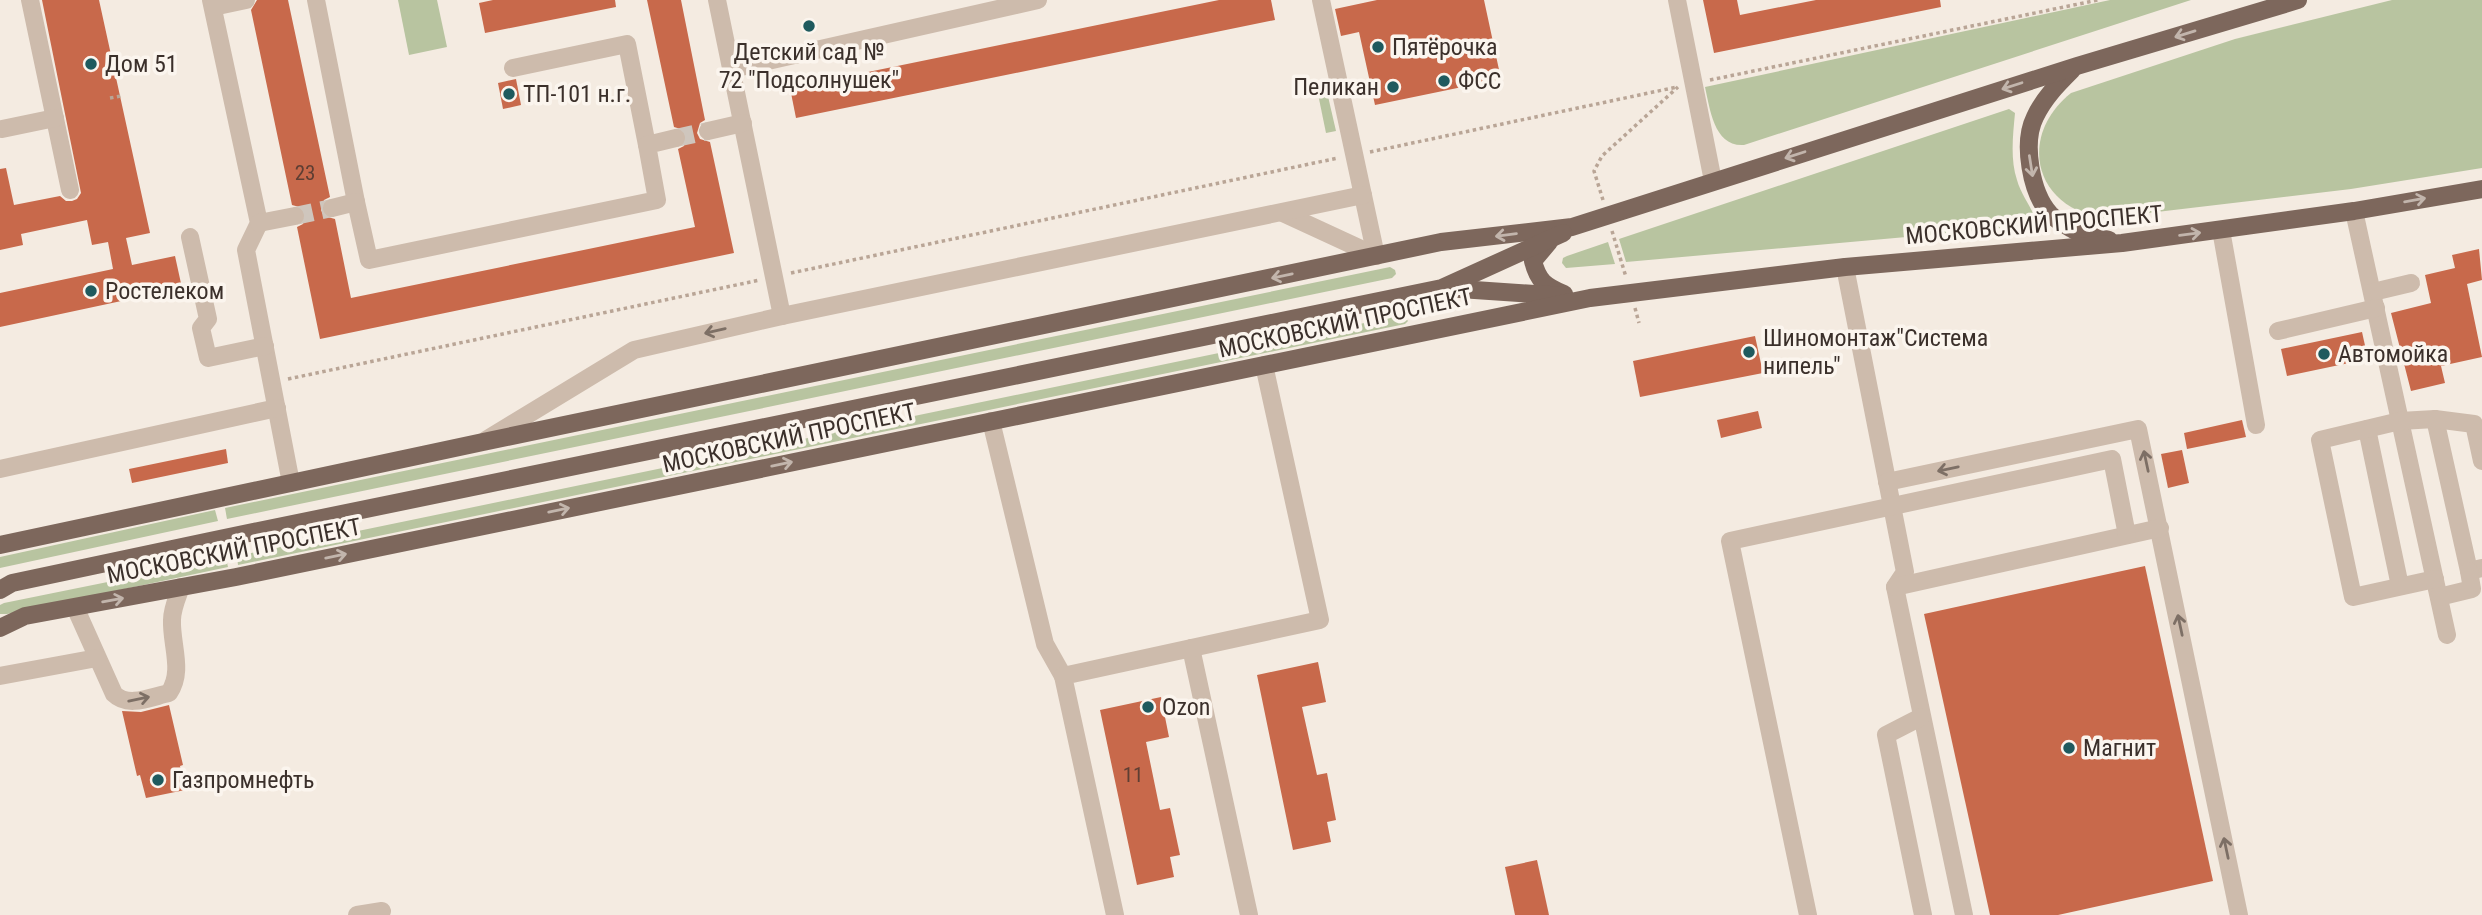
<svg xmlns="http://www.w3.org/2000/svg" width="2482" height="915" font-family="'Roboto Condensed',sans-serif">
<rect width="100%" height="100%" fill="#f4ebe1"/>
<!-- green -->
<g fill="#b8c4a0">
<polygon points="398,0 437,0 447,47 409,55"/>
<path d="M 2110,0 L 2191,0 L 1744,145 C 1714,147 1710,109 1705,87 Z"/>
<path d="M 2392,0 L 2482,0 L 2482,168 L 2351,189 L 2106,218 C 2035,210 2016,137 2071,93 L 2235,39 Z"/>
<polygon points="1327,92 1336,131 1326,133 1318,94"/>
<path d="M 2009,109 L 2015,113 C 2013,135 2010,159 2017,180 C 2021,195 2032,207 2036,221 L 2029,226 L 1626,262 L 1619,239 Z"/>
<polygon points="1608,242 1615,264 1566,268 1562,263 1563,258 1567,256"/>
<polygon points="1390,267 1395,270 1396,274 1392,278 227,519 225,508"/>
<polygon points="1403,315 1408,321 1405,324 238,565 237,556"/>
<polygon points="215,510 218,521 0,568 0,557"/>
<polygon points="226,558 228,567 7,614 0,614 0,605 4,603"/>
</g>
<!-- building -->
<g fill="#c8694b">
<polygon points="42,0 99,0 150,233 126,238 132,265 175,256 182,288 0,327 0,293 113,269 108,242 92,245 87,220 21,234 23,245 0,250 0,169 6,168 14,205 60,196 66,201 72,201 77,199 81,193"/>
<polygon points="257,0 288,0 330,197 324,200 321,210 324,216 335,219 351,298 695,227 678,149 684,146 687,136 684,130 674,127 647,0 681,0 705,120 700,123 697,133 700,139 710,142 734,253 320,339 297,227 303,224 306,215 303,208 292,205 251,10"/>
<polygon points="493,0 615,0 616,7 485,33 479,3"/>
<polygon points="1219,0 1271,0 1275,20 796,118 790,88"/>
<polygon points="1377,0 1484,0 1501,79 1375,105 1359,32 1341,36 1335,9"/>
<polygon points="1703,0 1737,0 1740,15 1816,0 1940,0 1941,7 1714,53"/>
<polygon points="516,79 521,105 503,109 498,83"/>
<polygon points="2479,249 2482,280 2467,284 2482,357 2441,366 2445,383 2411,391 2391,313 2431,303 2425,275 2455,268 2452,255"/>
<polygon points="2362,332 2368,359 2287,376 2281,349"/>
<polygon points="1755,336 1763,373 1640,397 1633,361"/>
<polygon points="1758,411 1762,428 1721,438 1717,420"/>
<polygon points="2242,420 2246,437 2187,449 2184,433"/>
<polygon points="226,449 228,463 132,483 129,469"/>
<polygon points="2182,450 2189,483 2168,488 2161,454"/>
<polygon points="2145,566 2213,881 2058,915 1990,915 1924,614"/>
<polygon points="1318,662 1326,702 1302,707 1317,775 1327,773 1336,820 1327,822 1331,842 1293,850 1257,675"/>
<polygon points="1161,697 1169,737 1146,742 1160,810 1170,808 1180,855 1170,857 1174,877 1137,885 1100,710"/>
<polygon points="169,705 183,765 180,766 185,790 146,798 140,775 137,776 122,711 141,712"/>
<polygon points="1537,860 1549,915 1515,915 1505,867"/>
</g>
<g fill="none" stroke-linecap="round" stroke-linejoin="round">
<!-- minor-tunnel -->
<g stroke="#cfc6bd" stroke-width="18" stroke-dasharray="18 9" stroke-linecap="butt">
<polyline points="676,138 708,131"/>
<polyline points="295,216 332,208"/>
</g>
<!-- path -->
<g stroke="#b9a596" stroke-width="3.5" stroke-dasharray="3.5 3.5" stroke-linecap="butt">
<polyline points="1710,80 2098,0"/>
<polyline points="110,98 121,96"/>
<polyline points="1370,152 1677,87"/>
<polyline points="1603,200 1594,171 1602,156 1678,87"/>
<polyline points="1612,231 1626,277"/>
<polyline points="791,273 1338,158"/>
<polyline points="1635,308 1639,323"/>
<polyline points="288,379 760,280"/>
</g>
<!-- minor -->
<g stroke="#cdbbac" stroke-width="18">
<polyline points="30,0 70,190"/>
<polyline points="211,0 259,223 246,250 291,483"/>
<polyline points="316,0 356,202"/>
<polyline points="717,0 782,316"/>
<polyline points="1321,0 1376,256"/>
<polyline points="1677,0 1713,181"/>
<polyline points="213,7 246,0"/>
<polyline points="513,68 627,44 647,145"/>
<polyline points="732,69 1038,0"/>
<polyline points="2,129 55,118"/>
<polyline points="708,131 743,123"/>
<polyline points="332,208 356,202 369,260 657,200 647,145 676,138"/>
<polyline points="2354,211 2447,635"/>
<polyline points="1283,213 1376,256"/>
<polyline points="259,223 295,216"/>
<polyline points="2221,230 2256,425"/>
<polyline points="190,237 208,319 201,328 208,358 265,346"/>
<polyline points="1845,267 1905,572 1895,587 1964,915"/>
<polyline points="2373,292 2411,283"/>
<polyline points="2278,331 2376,308"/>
<polyline points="2435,419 2469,571 2482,568"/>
<polyline points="991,421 1045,644 1063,676"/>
<polyline points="2367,429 2400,586"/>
<polyline points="486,440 634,350 782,316 1363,195"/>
<polyline points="0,469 277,408"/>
<polyline points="1887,482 2138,429 2239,915"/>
<polyline points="2435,579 2353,597 2320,440 2400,421 2435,419 2474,424 2482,461"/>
<polyline points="1895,587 2160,528"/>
<polyline points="2439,597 2472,589 2469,571"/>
<path d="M 75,607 L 114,694 C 128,708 151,697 169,693 C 184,671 171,645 172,620 C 172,609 177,598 181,587"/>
<polyline points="1191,648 1249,915"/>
<polyline points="0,676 97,658"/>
<polyline points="1921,717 1886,735 1923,915"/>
<polyline points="357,915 382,911"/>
<polyline points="1115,915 1063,676 1320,620 1264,365"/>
<polyline points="1808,915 1730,541 2112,459 2127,535"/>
</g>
<!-- major -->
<g stroke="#7d675c" stroke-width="18">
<path d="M 2072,70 C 2057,85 2044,98 2035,117 C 2022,143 2031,193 2050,214 C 2056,220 2065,225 2072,229 C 2082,236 2097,237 2109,240"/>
<path d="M 1549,242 L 1533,261 C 1538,281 1545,286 1564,294"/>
<polyline points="1445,288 1564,296"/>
<polyline points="0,545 483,442 1441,242 1572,227 2077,66 2298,0"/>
<polyline points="0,590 12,583 210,541 1442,288 1563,233"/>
<polyline points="0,628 25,616 236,577 1590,298 1845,267 2122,243 2354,211 2482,189"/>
</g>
</g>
<!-- one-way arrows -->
<defs><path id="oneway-shaft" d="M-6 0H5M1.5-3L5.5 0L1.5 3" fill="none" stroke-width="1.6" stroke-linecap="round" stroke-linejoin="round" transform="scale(1.75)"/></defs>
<g stroke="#c2b5ac">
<use href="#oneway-shaft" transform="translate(2185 34) rotate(163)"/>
<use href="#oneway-shaft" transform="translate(2012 86) rotate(162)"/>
<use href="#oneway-shaft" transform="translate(1795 155) rotate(162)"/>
<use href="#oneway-shaft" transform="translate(2031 166) rotate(81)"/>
<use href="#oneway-shaft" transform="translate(2415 200) rotate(-10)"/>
<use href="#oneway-shaft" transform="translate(2190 234) rotate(-7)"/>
<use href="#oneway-shaft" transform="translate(1506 235) rotate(173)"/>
<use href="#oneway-shaft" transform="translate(1282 276) rotate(168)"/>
<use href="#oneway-shaft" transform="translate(782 464) rotate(-12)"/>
<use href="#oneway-shaft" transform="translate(559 510) rotate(-12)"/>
<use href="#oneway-shaft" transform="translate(336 556) rotate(-12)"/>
<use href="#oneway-shaft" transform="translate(113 600) rotate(-10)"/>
</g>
<g stroke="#7d6f65">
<use href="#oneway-shaft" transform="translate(715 331) rotate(167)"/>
<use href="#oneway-shaft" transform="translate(2146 461) rotate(-102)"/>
<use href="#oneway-shaft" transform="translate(1948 469) rotate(168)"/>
<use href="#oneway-shaft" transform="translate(2180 625) rotate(-102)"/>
<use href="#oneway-shaft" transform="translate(139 699) rotate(-12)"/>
<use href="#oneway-shaft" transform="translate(2226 848) rotate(-102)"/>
</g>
<!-- markers -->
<g fill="#1f5a5e" stroke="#fbf5ee" stroke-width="2.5">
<circle cx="809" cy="26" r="7"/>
<circle cx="1378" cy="47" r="7"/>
<circle cx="91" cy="64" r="7"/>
<circle cx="1444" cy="81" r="7"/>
<circle cx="1393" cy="87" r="7"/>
<circle cx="509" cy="94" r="7"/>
<circle cx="91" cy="291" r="7"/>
<circle cx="1749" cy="352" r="7"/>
<circle cx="2324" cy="354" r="7"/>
<circle cx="1148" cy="707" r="7"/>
<circle cx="2069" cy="748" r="7"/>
<circle cx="158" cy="780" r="7"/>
</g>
<g text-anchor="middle" stroke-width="7" stroke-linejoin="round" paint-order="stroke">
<!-- number labels -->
<g font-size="21" fill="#5e3e33">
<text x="305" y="180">23</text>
<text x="1133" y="782">11</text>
</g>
<!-- poi labels -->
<g font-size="24" fill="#3b302b" stroke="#fbf5ee" text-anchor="start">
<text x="1392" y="55">Пятёрочка</text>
<text x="809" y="60" text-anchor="middle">Детский сад №<tspan x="809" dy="28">72 "Подсолнушек"</tspan></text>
<text x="105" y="72">Дом 51</text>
<text x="1458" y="89">ФСС</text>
<text x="1379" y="95" text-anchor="end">Пеликан</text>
<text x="523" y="102">ТП-101 н.г.</text>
<text x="105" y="299">Ростелеком</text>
<text x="1763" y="346">Шиномонтаж"Система<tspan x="1763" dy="28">нипель"</tspan></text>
<text x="2338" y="362">Автомойка</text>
<text x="1162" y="715">Ozon</text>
<text x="2083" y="756">Магнит</text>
<text x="172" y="788">Газпромнефть</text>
</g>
<!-- street labels -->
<g font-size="24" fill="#3b302b" stroke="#fbf5ee">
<text transform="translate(2034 225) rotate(-5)" y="8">МОСКОВСКИЙ ПРОСПЕКТ</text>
<text transform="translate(1345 323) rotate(-12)" y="8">МОСКОВСКИЙ ПРОСПЕКТ</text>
<text transform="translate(789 438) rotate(-12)" y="8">МОСКОВСКИЙ ПРОСПЕКТ</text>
<text transform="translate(234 551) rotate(-11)" y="8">МОСКОВСКИЙ ПРОСПЕКТ</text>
</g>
</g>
</svg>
